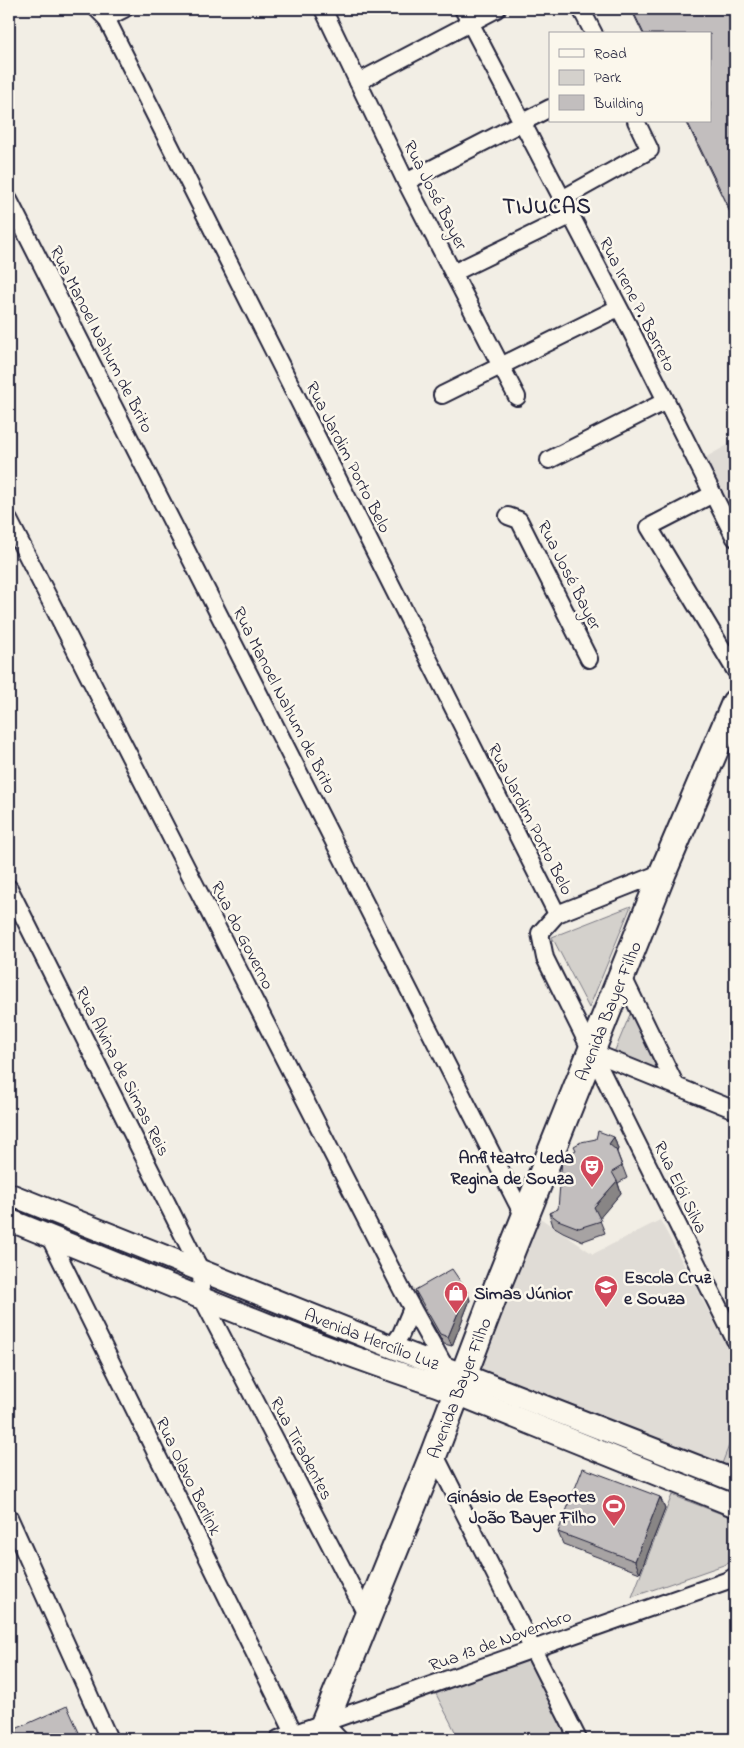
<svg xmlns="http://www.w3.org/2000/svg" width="744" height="1748" font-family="'Indie Flower',sans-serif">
<rect width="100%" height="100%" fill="#f2eee5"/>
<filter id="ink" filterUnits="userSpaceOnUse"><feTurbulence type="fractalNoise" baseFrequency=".02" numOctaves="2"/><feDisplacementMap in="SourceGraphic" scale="10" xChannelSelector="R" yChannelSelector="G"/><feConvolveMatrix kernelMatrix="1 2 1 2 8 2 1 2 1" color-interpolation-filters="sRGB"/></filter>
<g filter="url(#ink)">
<!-- built -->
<g fill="#e0dcd6">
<polygon points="735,441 735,536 699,461"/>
<polygon points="540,1218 593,1254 660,1220 735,1361 735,1430 720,1469 481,1371"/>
</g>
<!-- green -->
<g fill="#d4d1cc" stroke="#7b7a84">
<polygon points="631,906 589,1008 552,937"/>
<polygon points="631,1012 657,1069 613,1055"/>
<polygon points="735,1430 735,1475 720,1469"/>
<polygon points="672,1495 735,1519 735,1561 632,1597"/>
<polygon points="526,1656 568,1739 459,1739 436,1694"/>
</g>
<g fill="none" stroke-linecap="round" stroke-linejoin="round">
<!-- minor casing -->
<g stroke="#22223b" stroke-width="20">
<g id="minor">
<polyline points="97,9 106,18 557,914"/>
<polyline points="323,9 406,182 517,397"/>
<polyline points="463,9 626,321 735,538"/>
<polyline points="581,9 594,34"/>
<polyline points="106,18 124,9"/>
<polyline points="358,82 497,9"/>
<polyline points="406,182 550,108"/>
<polyline points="562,199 650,150 636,121"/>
<polyline points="9,200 525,1219"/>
<polyline points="453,273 570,216"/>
<polyline points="442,395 618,308"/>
<polyline points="549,460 666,401"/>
<polyline points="713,494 649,527 735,670"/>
<polyline points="508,516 519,520 589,659"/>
<polyline points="9,520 402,1290 445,1367"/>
<polyline points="663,872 557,914 540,933 545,958 735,1340"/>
<polyline points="9,888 201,1271 202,1298 367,1616"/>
<polyline points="622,975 676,1086"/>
<polyline points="592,1052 735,1110"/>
<polyline points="49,1236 294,1733"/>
<polyline points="392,1347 401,1334 412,1308"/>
<polyline points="434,1453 578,1739"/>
<polyline points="9,1517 109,1739"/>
<polyline points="324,1723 339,1739"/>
<polyline points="278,1739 729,1580 735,1576"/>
</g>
</g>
<!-- tertiary casing -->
<g stroke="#22223b" stroke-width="25">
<g id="tertiary">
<polyline points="9,1194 392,1347 735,1481"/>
<path d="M 9,1220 C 151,1277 292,1338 438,1386 L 735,1506"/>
</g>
</g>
<!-- primary casing -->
<g stroke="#22223b" stroke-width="30">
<polyline id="primary" points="318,1739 434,1453 499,1282 663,872 735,703"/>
</g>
<!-- minor -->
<use href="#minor" stroke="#fbf7ec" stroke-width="16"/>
<!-- tertiary -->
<use href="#tertiary" stroke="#fbf7ec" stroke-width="21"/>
<!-- primary -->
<use href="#primary" stroke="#fbf7ec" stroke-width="26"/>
</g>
<!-- wall -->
<g fill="#a7a3a3" stroke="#22223b">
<polygon points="631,9 735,9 735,223 686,121 710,121 710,34 643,34"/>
<polygon points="614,1137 618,1149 617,1152 627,1178 618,1183 621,1193 599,1218 605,1233 583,1241 563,1232 553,1226 549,1213 558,1209"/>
<polygon points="415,1290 470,1300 452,1346 444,1344 418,1299"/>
<polygon points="660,1497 665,1509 640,1573 563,1544 558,1532"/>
</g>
<!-- shaded-wall -->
<g fill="#888585" stroke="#22223b">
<polygon points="614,1137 618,1149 613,1156 609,1144"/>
<polygon points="617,1181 621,1193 598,1220 594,1207"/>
<polygon points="467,1291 470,1300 452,1346 448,1337"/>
<polygon points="660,1497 665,1509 640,1573 635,1561"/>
</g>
<!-- building -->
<g fill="#c2bebe" stroke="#22223b">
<polygon points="632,9 735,9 735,220 687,121 710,121 710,34 644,34"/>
<polygon points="598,1131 614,1137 609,1144 616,1150 622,1166 612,1172 617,1181 594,1207 601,1221 579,1228 558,1220 549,1213 558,1209 562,1159 576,1150 574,1146 581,1142 596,1139"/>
<polygon points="452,1269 467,1291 448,1337 440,1334 415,1290"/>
<polygon points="583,1468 660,1497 635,1561 558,1532"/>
<polygon points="67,1706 82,1739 9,1739 9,1732"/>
</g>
</g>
<!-- icons -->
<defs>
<g id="theatre-pin" transform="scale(1.25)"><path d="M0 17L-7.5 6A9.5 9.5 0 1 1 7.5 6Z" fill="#d1495b" stroke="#fbf7ec"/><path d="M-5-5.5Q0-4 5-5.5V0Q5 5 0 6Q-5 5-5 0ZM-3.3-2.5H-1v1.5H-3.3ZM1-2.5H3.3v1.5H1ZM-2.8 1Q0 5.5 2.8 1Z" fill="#fff"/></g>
<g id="school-pin" transform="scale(1.25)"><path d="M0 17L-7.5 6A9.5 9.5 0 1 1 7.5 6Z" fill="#d1495b" stroke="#fbf7ec"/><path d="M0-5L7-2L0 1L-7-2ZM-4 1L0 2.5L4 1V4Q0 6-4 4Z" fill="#fff"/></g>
<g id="shop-pin" transform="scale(1.25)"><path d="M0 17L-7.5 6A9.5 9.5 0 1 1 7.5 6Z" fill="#d1495b" stroke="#fbf7ec"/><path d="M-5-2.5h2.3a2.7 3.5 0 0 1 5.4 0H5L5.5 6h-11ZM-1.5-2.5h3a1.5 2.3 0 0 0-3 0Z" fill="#fff"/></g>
<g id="stadium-pin" transform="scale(1.25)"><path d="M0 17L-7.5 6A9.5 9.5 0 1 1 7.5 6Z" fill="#d1495b" stroke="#fbf7ec"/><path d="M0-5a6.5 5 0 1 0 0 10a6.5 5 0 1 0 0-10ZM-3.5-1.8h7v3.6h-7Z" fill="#fff"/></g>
</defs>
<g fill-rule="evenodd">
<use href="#theatre-pin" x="592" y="1167"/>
<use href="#school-pin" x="606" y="1287"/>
<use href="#shop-pin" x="456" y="1293"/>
<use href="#stadium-pin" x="614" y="1506"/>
</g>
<g text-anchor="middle" stroke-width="5" stroke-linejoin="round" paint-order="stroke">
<!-- street labels -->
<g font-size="18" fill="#22223b" stroke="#fbf7ec">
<text transform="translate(436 195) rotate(63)" y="6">Rua José Bayer</text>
<text transform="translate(638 304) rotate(63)" y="6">Rua Irene P. Barreto</text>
<text transform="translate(102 339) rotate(63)" y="6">Rua Manoel Nahum de Brito</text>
<text transform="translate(349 457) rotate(63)" y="6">Rua Jardim Porto Belo</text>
<text transform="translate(570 575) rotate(63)" y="6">Rua José Bayer</text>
<text transform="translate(285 700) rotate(63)" y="6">Rua Manoel Nahum de Brito</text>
<text transform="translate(531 819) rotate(63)" y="6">Rua Jardim Porto Belo</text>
<text transform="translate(243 935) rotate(63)" y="6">Rua do Governo</text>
<text transform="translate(608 1011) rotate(-68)" y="6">Avenida Bayer Filho</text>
<text transform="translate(123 1071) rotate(63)" y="6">Rua Alvina de Simas Reis</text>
<text transform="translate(681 1187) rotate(64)" y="6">Rua Elói Silva</text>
<text transform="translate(372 1339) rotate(21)" y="6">Avenida Hercílio Luz</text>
<text transform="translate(459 1388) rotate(-69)" y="6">Avenida Bayer Filho</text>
<text transform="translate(302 1448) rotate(62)" y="6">Rua Tiradentes</text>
<text transform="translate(189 1476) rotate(64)" y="6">Rua Olavo Berlink</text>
<text transform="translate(500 1640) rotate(-20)" y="6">Rua 13 de Novembro</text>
</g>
<!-- poi labels -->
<g font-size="18" font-weight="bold" fill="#22223b" stroke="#fbf7ec" text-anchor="end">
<text x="574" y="1163">Anfiteatro Leda<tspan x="574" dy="21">Regina de Souza</tspan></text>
<text x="624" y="1283" text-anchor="start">Escola Cruz<tspan x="624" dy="21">e Souza</tspan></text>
<text x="474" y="1299" text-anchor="start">Simas Júnior</text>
<text x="596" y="1502">Ginásio de Esportes<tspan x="596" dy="21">João Bayer Filho</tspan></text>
</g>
<!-- district labels -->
<g font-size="22" font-weight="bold" letter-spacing="1" fill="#22223b" stroke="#fbf7ec">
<text x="547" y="213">TIJUCAS</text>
</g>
</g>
<!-- margin -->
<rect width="744" height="1748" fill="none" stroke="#fbf7ec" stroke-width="30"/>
<rect x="15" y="15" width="714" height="1718" fill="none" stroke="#22223b" stroke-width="2" filter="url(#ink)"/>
<!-- legend -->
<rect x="549" y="32" width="162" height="90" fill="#fbf7ec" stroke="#a4a2a5"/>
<rect x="559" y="49" width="25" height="8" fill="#fbf7ec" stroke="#a4a2a5"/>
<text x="594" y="58" font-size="15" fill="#22223b">Road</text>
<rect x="559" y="70" width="25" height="15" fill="#d4d1cc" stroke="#a4a2a5"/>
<text x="594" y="82" font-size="15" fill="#22223b">Park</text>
<rect x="559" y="95" width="25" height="15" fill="#c2bebe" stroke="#a4a2a5"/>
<text x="594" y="108" font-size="15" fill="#22223b">Building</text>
</svg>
